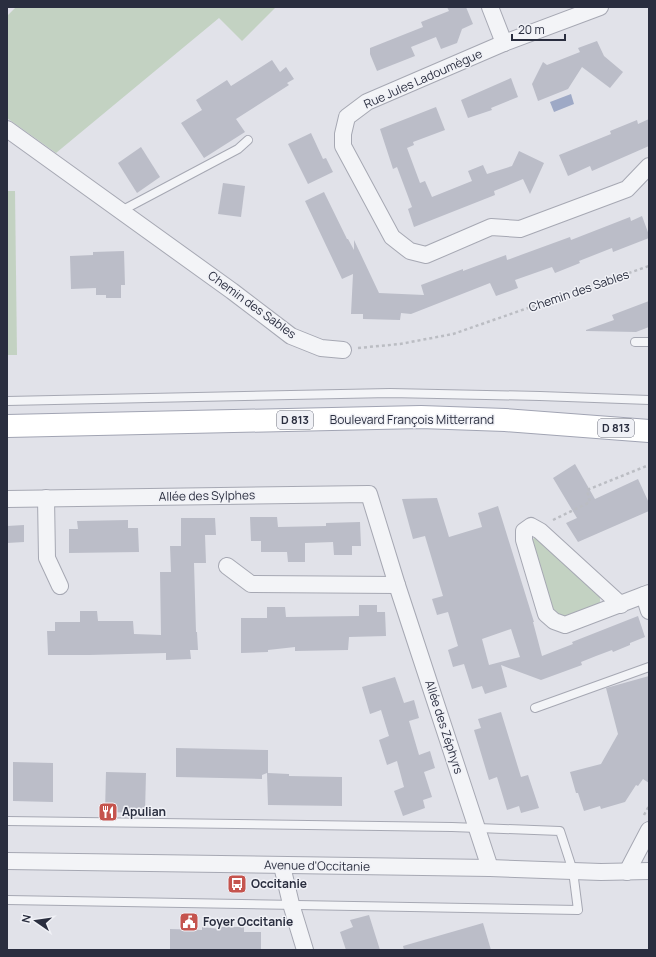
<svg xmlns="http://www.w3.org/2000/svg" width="656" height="957" font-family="Manrope,sans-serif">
<rect width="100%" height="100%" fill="#e1e2e9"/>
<!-- green -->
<g fill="#c3d2c2">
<polygon points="16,7 276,7 242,41 219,18 56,153 7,118 7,16"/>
<polygon points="7,191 15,191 17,355 7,355"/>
<polygon points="535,537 600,596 600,602 595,608 566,618 559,617 552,611 530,543 533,539"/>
</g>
<!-- water -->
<polygon fill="#9ea9c6" points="571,94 574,104 554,112 550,102"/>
<!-- building -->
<g fill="#bbbdc8" fill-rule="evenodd">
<polygon points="447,7 466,7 473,24 462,29 457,43 441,49 436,37 411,47 415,56 377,71 370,54 370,48 423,27 421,22 449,11"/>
<polygon points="597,41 604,56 623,72 610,88 582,67 568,89 538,101 532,84 543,62 547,65 580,52 578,48"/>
<polygon points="272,60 280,72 286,67 294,79 287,83 289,85 236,119 245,132 204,158 181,123 202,110 196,100 227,80 231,86"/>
<polygon points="511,78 518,97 491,108 492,110 468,118 461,100"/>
<polygon points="436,107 445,130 413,142 414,145 407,148 420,183 425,181 432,197 472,181 468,171 483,165 487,174 512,166 519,151 544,163 530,194 523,179 494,191 495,195 414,227 408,209 412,207 397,167 393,169 380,129"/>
<polygon points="649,119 649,146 592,171 590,166 568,176 559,155 611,134 610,131 637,120 638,124"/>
<polygon points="311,133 323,159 326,158 333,172 308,184 288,144"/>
<polygon points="141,147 160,177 137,193 118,163"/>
<polygon points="223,183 245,186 241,217 218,214"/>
<polygon points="324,192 347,239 348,239 354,250 354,240 379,293 424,295 421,285 463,269 463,271 506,255 507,260 570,237 571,240 630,217 631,221 642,216 649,235 649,238 613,252 612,248 579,261 580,263 555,273 552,267 515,280 518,288 496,296 490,283 411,314 401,313 400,320 363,319 363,314 351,314 353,274 342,279 305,201"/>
<polygon points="124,251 125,285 121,285 121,298 106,298 106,295 96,295 96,288 71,289 70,256 93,255 93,252"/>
<polygon points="649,301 649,327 636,332 586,331 586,330 614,320 612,315"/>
<polygon points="575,464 595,499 638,479 649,503 649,511 578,542 566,523 577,518 553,478"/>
<path d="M 437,498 L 449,537 L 482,527 L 478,513 L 498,506 L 534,622 L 533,622 L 542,656 L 573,644 L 572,642 L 638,616 L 645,637 L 630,643 L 630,645 L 613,652 L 612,650 L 596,656 L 581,662 L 582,665 L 541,680 L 501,665 L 507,687 L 485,694 L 482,686 L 472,689 L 464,664 L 453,667 L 448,650 L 458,646 L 448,612 L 437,615 L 432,599 L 443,596 L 425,536 L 413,539 L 402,499 ZM 511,629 L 520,657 L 489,665 L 482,639 Z"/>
<polygon points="250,517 277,517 278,527 326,526 326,523 360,522 361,546 352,546 352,555 334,555 333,542 305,543 305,562 288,562 287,552 261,552 261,541 251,541"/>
<polygon points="181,518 215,518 216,535 205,535 206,563 194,563 196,632 197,632 198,650 190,650 191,659 166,660 166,653 89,655 48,655 47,631 55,631 55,622 80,622 80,611 97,611 98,621 133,621 134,634 161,635 160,572 171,572 170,546 181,546"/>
<polygon points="128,520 128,528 138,528 139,552 69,553 69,529 78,529 77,521"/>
<polygon points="24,525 24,542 7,543 7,526"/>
<polygon points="359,605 377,605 377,612 385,612 386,636 349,637 348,650 295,651 295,647 268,650 268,652 241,653 241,618 267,618 267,607 285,607 286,617 359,616"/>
<polygon points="649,676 649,783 643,779 638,786 636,785 625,802 601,809 600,806 584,811 578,793 576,793 570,772 601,764 618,734 606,688"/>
<polygon points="395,677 404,703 414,700 419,718 409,721 419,755 430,751 435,768 424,772 432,797 423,800 425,808 403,816 394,791 404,787 397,761 387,765 379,740 389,736 381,710 370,714 362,687"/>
<polygon points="501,712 521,777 528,775 539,808 521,813 519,806 507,810 497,777 489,780 474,730 481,728 478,719"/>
<polygon points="176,748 268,750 268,773 289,774 289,776 342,777 342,806 268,805 267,773 262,775 262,779 176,777"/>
<polygon points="13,762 53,763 53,802 13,801"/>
<polygon points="106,772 146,773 145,813 105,812"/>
<polygon points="369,915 380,950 346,950 340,932 353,927 350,920"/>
<polygon points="483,923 491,950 404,950 403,946"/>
<polygon points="202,927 219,929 219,927 244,927 244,932 261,932 261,950 170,950 170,929 202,930"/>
</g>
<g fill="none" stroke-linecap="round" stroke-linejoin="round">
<!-- lane casing -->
<g stroke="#a6a8b3" stroke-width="10">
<g id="lane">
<polyline points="121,211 238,149 248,140"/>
<polyline points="635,342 649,342"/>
<polyline points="7,401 390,393 540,396 649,400"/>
<polyline points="535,708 649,667"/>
<polyline points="7,821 452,827 560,831 573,871 578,910 7,900"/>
</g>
</g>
<!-- street casing -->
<g stroke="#a6a8b3" stroke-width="18">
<g id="street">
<polyline points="490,7 504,43"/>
<polyline points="600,7 504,43 367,102 347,117 343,134 343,146 392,237 410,251 426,255 491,227 520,229 627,189 649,166"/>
<polyline points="7,129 232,291 291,336 321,348 343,350"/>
<polyline points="46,498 47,558 60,586"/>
<polyline points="7,499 369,494 397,585 490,868"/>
<polyline points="227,566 251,584 397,585"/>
<polyline points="649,593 644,595 649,611"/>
<polyline points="621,605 540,531 531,526 524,531 524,540 546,614 554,621 565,625 644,595"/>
<polyline points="7,861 490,868 601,872 649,871"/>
<polyline points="282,866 291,904 305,950"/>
<polyline points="627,872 649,830"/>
</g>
</g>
<!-- primary casing -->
<g stroke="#a1a4b3" stroke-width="24">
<polyline id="primary" points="7,426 421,417 505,420 649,431"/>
</g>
<!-- path -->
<g stroke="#bbbdc3" stroke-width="2.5" stroke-dasharray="3 3" stroke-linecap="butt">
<polyline points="358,348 400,344 453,334 649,266"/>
<polyline points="553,520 590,502 587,490 649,465"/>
<polyline points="644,815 649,806"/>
</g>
<!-- lane -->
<use href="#lane" stroke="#f3f4f7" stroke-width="8"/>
<!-- street -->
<use href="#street" stroke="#f3f4f7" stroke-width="16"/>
<!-- primary -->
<use href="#primary" stroke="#fff" stroke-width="22"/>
</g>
<!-- icons -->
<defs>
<g id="restaurant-square" transform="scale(1)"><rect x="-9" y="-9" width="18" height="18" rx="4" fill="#c5544e" stroke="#f0f1f6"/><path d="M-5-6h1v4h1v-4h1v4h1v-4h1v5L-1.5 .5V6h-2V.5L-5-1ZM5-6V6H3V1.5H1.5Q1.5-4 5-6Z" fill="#fff"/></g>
<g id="bus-square" transform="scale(1)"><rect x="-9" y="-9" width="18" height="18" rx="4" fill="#c5544e" stroke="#f0f1f6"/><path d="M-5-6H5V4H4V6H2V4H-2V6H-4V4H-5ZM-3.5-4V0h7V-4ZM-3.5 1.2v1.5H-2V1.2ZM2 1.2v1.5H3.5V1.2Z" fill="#fff"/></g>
<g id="civic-square" transform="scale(1)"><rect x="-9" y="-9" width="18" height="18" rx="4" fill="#c5544e" stroke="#f0f1f6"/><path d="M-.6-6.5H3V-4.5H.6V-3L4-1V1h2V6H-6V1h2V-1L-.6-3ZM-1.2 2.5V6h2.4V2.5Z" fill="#fff"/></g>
</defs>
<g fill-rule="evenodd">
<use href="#restaurant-square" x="108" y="812"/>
<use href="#bus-square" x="237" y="884"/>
<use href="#civic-square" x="189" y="922"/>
</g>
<g text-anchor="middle" stroke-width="3" stroke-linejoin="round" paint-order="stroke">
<!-- shield labels -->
<g fill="#f0f1f6" stroke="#656876" stroke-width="1">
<rect x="277" y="411" width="36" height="18" rx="3"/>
<rect x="598" y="419" width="36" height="18" rx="3"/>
</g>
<g font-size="11" font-weight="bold" fill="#2a2e3f">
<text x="295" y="424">D 813</text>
<text x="616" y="432">D 813</text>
</g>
<!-- street labels -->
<g font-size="12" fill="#2a2e3f" stroke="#f0f1f6">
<text transform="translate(423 79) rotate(-24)" y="4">Rue Jules Ladoumègue</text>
<text transform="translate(579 291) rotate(-19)" y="4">Chemin des Sables</text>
<text transform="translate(252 305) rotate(36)" y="4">Chemin des Sables</text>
<text x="412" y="424">Boulevard François Mitterrand</text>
<text transform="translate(207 496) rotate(-1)" y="4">Allée des Sylphes</text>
<text transform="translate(444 727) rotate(72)" y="4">Allée des Zéphyrs</text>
<text transform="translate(317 866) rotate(1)" y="4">Avenue d'Occitanie</text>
</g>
<!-- poi labels -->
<g font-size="12" font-weight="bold" fill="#2a2e3f" stroke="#f0f1f6" text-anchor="start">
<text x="122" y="816">Apulian</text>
<text x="251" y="888">Occitanie</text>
<text x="203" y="926">Foyer Occitanie</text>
</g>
</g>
<!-- border -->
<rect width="656" height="957" fill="none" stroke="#2a2e3f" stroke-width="16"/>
<!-- north arrow -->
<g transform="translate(36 921) rotate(283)" stroke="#f0f1f6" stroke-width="3" paint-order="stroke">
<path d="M0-3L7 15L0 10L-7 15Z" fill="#2a2e3f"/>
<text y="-6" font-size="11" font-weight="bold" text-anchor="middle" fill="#2a2e3f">N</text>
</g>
<!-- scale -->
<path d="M512 34v6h53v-6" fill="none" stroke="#2a2e3f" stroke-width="2"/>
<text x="518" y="34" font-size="12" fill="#2a2e3f" stroke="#f0f1f6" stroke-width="3" paint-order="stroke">20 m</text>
</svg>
